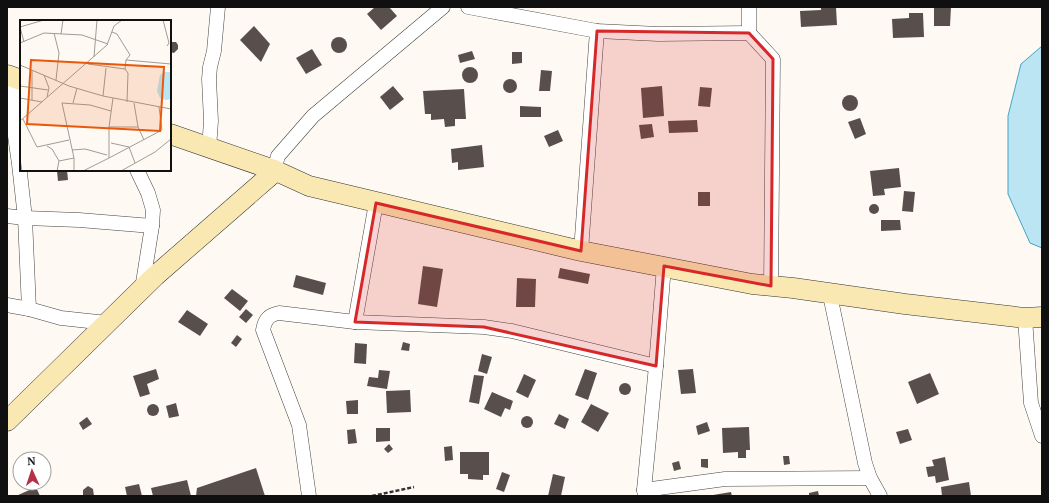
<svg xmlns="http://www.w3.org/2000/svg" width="1049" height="503" font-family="'PT Serif',serif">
<rect width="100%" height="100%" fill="#fefaf3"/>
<!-- water -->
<polygon fill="#bbe5f3" stroke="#46a3c5" points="1042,46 1042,248 1030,243 1008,194 1008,116 1021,64"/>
<!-- building -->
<g fill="#584f4d">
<polygon points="375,7 389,7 397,16 381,30 367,14"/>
<polygon points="821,7 836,7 837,25 801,27 800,11 821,10"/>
<polygon points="934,7 951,7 950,26 934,26"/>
<polygon points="909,13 923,13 924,37 893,38 892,19 909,18"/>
<polygon points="254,26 270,44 261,62 240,40"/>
<circle cx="339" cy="45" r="8"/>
<polygon points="170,42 176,42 178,45 178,49 174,53 170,52"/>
<polygon points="312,49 322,65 306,74 296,58"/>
<polygon points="472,51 475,59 460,63 458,55"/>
<polygon points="512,52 522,52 522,63 512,64"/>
<circle cx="470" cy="75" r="8"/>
<polygon points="541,70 552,71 550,91 539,91"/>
<circle cx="510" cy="86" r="7"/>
<polygon points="393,86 404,99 390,110 380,97"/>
<polygon points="662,86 664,116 643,118 641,88"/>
<polygon points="700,87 712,88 710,107 698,106"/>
<polygon points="464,89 466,119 455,119 455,126 445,127 444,119 431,120 431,114 425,114 423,91"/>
<circle cx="850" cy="103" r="8"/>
<polygon points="520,106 541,107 541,117 520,117"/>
<polygon points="860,118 866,134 855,139 848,122"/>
<polygon points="697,120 698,132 669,133 668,121"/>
<polygon points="652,124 654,137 641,139 639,125"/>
<polygon points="558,130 563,141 549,147 544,136"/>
<polygon points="482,145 484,167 458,170 458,162 452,163 451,149"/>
<polygon points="899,168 901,187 884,189 885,195 873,196 870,171"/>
<polygon points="60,170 67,170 68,180 58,181 57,171"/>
<polygon points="904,191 915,192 913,212 902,211"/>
<rect x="698" y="192" width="12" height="14"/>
<circle cx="874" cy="209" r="5"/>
<polygon points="881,220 900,220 901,230 881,231"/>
<polygon points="423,266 443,269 437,307 418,304"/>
<polygon points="560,268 590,274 588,284 558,278"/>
<polygon points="296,275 326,283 323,295 293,287"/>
<polygon points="517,278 536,279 535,307 516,307"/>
<polygon points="232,289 248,301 240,311 224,298"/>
<polygon points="246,309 253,315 246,323 239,317"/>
<polygon points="187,310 208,324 200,336 178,322"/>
<polygon points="237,335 242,339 236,347 231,343"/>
<polygon points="403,342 410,344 409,351 401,350"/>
<polygon points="355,343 367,344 366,364 354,363"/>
<polygon points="482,354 492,357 487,374 478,371"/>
<polygon points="156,369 159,379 147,384 150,394 140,397 133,376"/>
<polygon points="585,369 597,373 588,400 575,395"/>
<polygon points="693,369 696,393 681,394 678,370"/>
<polygon points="379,370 390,371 387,389 367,386 369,377 378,378"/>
<polygon points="930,373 939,394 917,404 908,382"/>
<polygon points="524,374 536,380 528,398 516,392"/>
<polygon points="474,375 484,376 479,404 469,402"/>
<circle cx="625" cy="389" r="6"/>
<polygon points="410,390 411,412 387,413 386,391"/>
<polygon points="492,392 513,401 510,410 505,408 501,417 484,409"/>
<polygon points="358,400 358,414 347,414 346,401"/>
<polygon points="176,403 179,416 169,418 166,406"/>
<circle cx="153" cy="410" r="6"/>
<polygon points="591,404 609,413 598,432 581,422"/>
<polygon points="559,414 569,419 565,429 554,424"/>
<circle cx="527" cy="422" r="6"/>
<polygon points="87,417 92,424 83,430 79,423"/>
<polygon points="707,422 710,431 698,435 696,426"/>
<polygon points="749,427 750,450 746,450 746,458 738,458 738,452 723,453 722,428"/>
<polygon points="376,428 390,428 390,441 376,442"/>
<polygon points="355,429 357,443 348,444 347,430"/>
<polygon points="908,429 912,440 900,444 896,432"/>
<polygon points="389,444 393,449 388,453 384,449"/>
<polygon points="452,446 453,460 445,461 444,447"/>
<polygon points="460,452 489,452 489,475 483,475 483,480 468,479 468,474 460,474"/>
<polygon points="783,456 789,456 790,464 784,465"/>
<polygon points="945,457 949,480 936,483 935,476 928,477 926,467 934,466 932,460"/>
<polygon points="701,459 708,459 708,468 701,467"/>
<polygon points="679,461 681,469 674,471 672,463"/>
<polygon points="256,468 265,496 196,496 197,488"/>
<polygon points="502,472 510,475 504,492 496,489"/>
<polygon points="553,474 565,477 561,496 548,496"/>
<polygon points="187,480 191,496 153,496 151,488"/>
<polygon points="969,482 971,496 942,496 941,487"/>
<polygon points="139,484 142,496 127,496 125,487"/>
<polygon points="88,486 93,489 94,496 83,496 83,490"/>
<polygon points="36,487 40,496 16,496"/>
<polygon points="818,491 819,496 809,496 809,493"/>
<polygon points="731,492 732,496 713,496 713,495"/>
</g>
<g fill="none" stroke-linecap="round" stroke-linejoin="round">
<!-- street casing -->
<g stroke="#434343" stroke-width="15">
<g id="street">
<polyline points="468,7 597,31 658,34 749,33 773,59 771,286"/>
<polyline points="749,33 749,7"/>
<polyline points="12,77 13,122 19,164 25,218 29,309"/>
<polyline points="209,148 211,121 209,79 210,67 214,51 218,7"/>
<polyline points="137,170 148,193 153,210 152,226 142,289"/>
<polyline points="274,170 278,156 313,116 443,7"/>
<polyline points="7,216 25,218 79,220 152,226"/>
<polyline points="581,251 597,31"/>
<polyline points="830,295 865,463 870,478 880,496"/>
<polyline points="7,305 29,309 61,318 107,323"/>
<polyline points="1025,318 1031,403 1042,436"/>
<polyline points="355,322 376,203"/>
<polyline points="644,490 656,366 664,266"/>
<path d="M 309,496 L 299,425 L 263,330 C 265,319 269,315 279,313 L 355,322 L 484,327 L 512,331 L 656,366"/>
<polyline points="645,496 644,490 725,479 870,478"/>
</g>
</g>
<!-- secondary casing -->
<g stroke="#323232" stroke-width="21">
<g id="secondary">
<polyline points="7,75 21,80"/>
<polyline points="170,134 274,170 309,186 581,251 752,284 793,288 905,304 1025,318 1042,317"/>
<polyline points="7,421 155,276 272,174 274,170"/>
</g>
</g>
<!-- path -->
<polyline stroke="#323232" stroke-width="2.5" stroke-dasharray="4 2" stroke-linecap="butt" points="372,496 414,487"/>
<!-- street -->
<use href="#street" stroke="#fff" stroke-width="14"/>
<!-- secondary -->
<use href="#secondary" stroke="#fae8b2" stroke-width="20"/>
</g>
<!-- marked area -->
<path fill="#d62828" fill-opacity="0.2" stroke="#d62828" stroke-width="3" stroke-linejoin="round" d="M 597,31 L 749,33 L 773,59 L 771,286 L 664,266 L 656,366 L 484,327 L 355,322 L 376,203 L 581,251 Z"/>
<!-- overview -->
<g transform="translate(20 20)">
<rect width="151" height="151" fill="#fefaf3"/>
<path d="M 144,52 L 151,52 L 151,79 L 146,80 L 140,78 L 137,71 L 140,55 Z" fill="#bbe5f3"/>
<path fill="none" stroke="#9f9c98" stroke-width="1" d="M 143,0 L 149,23 L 147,26M 0,7 L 24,0M 0,7 L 4,22M 92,12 L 97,14 L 110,35 L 106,40M 34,13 L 39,33 L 36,60M 41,14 L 43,0M 0,23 L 24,13 L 62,15 L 88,24M 74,37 L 77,0M 68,44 L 105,49 L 108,53 L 107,82M 0,45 L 49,66 L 83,76 L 151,89M 105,49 L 106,40 L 151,44M 12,50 L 12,80M 24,55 L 29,68 L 27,77M 0,66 L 28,70M 83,76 L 86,48M 0,78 L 22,82M 53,83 L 57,68M 114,83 L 118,107 L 124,120M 3,99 L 17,127 L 49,120M 0,101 L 87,25 L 94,6 L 102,0M 89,107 L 93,78M 91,123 L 109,127 L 115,143M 27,126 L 32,129 L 39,141 L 37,151M 52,130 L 65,129 L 87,135M 89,138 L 142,110 L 139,87M 0,139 L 2,151M 39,141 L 54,138M 54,151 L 54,138 L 42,83 L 70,85 L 91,91M 63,151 L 89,138 L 89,107 L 118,107M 101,151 L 135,132 L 151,119"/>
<path fill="#e8590c" fill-opacity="0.15" stroke="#e8590c" stroke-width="2" d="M 11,40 L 144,47 L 140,111 L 7,104 Z"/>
<rect width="151" height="151" fill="none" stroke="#101010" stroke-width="2"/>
</g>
<!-- border -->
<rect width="1049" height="503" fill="none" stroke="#101010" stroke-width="16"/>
<!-- north arrow -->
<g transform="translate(32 471) rotate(357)"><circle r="19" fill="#ffffff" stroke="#9f9f9f"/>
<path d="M0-3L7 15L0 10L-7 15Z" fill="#b73048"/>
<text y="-6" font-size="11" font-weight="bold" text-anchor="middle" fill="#101010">N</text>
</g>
</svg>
